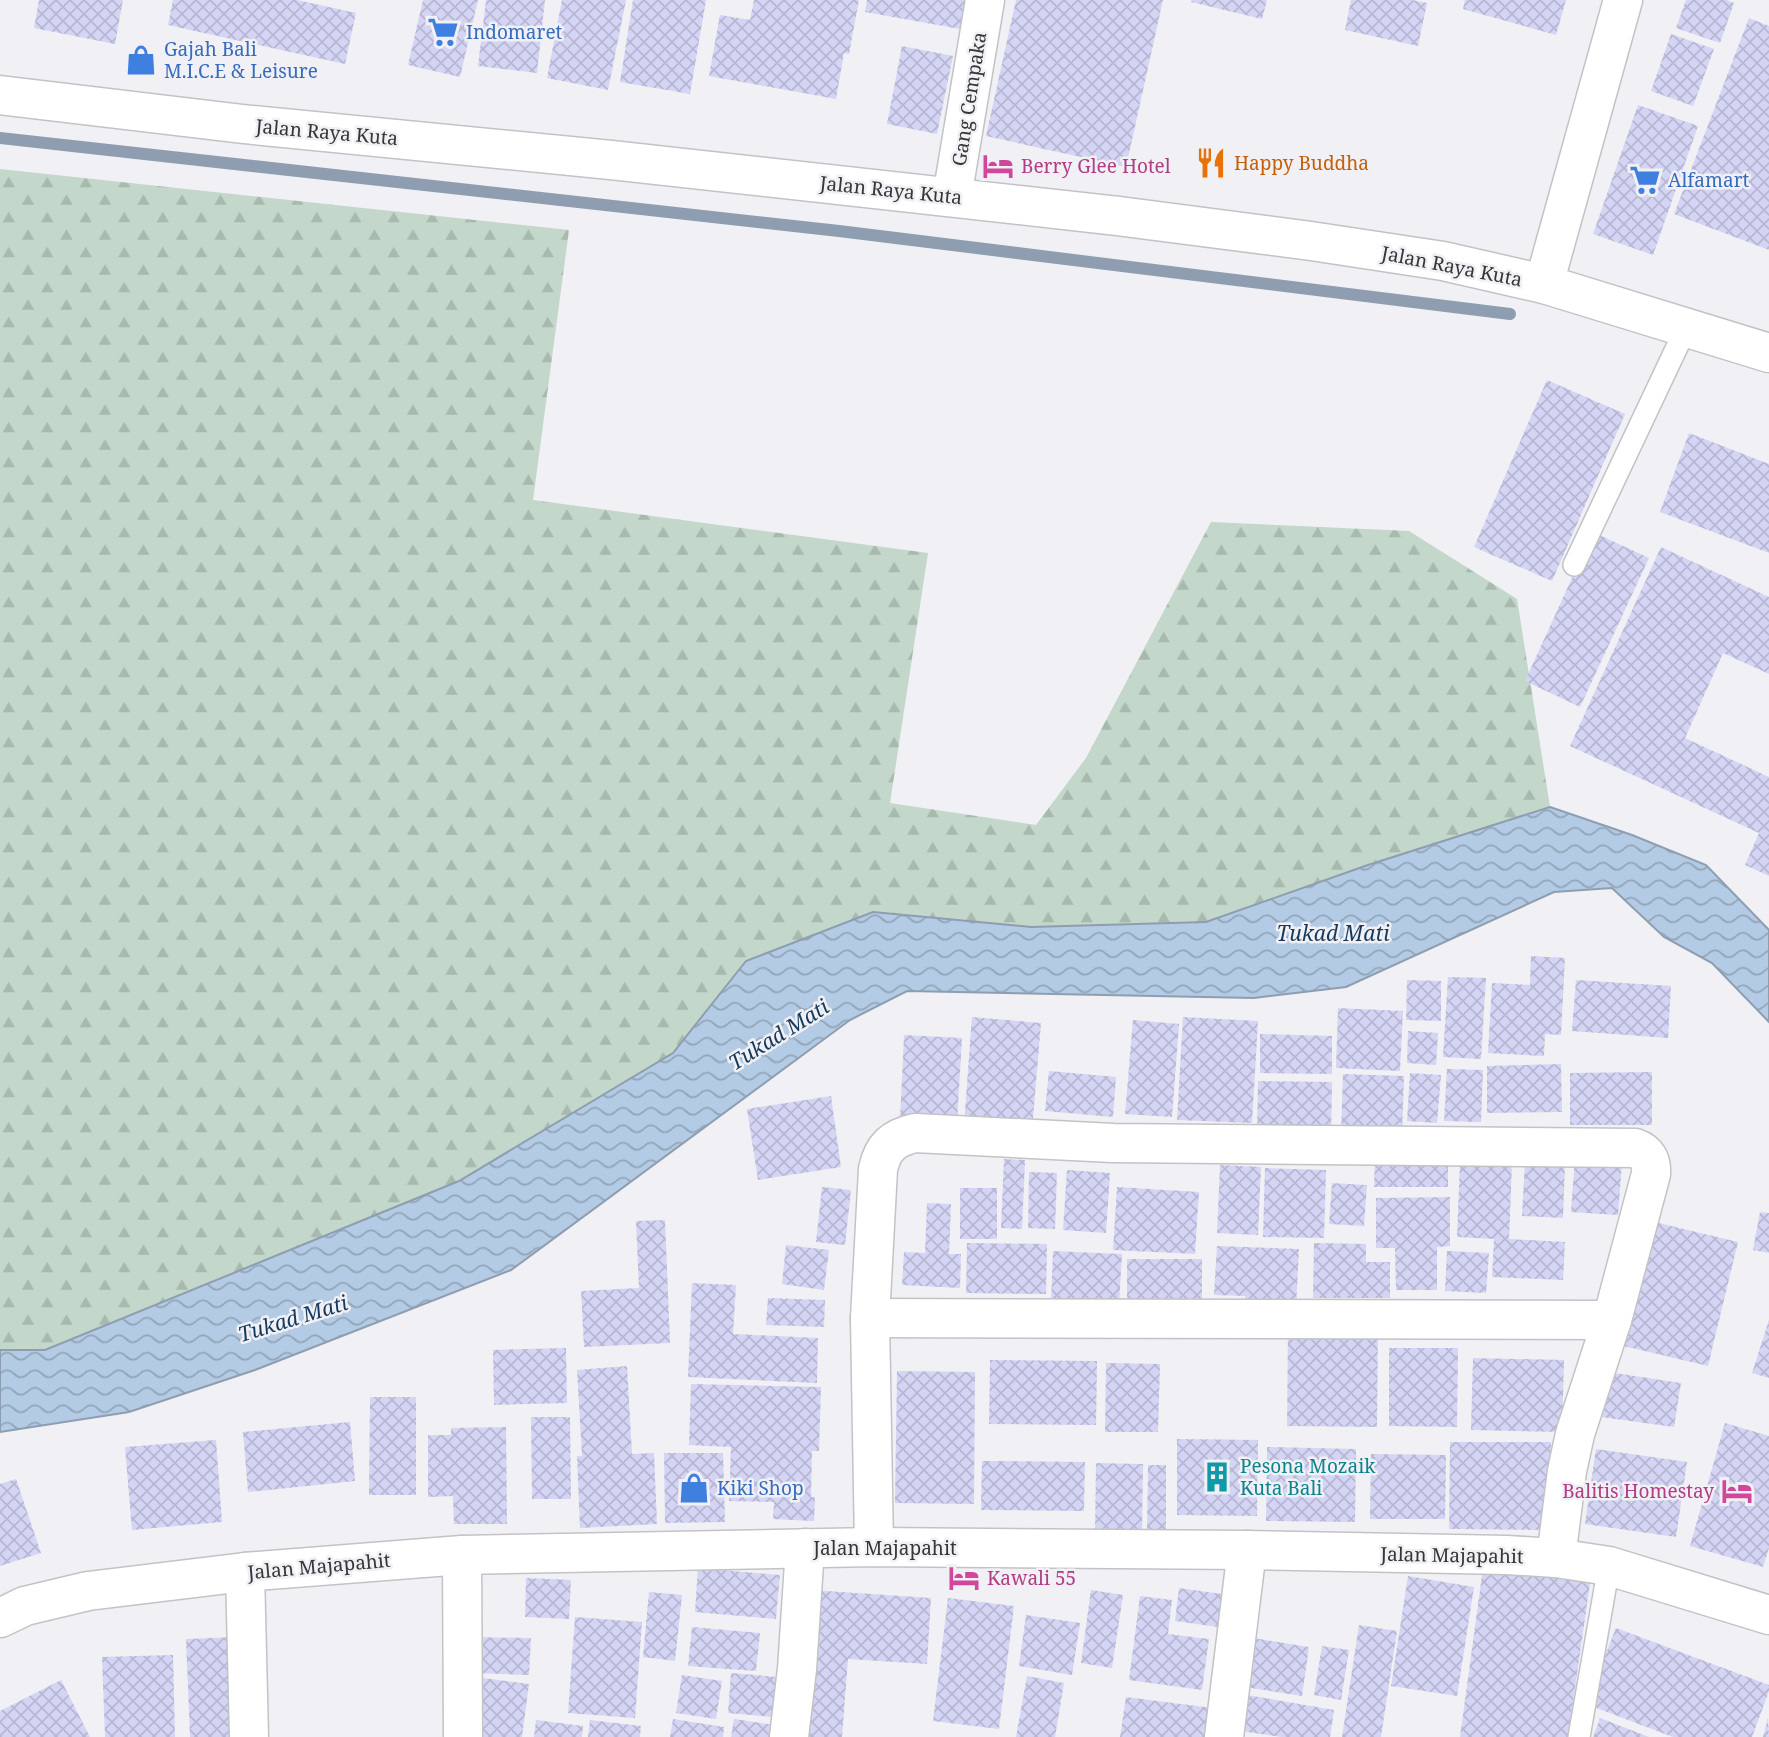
<svg xmlns="http://www.w3.org/2000/svg" width="1769" height="1737" font-family="'Noto Serif',serif">
<defs>
<pattern id="forest-firs" width="22" height="20" patternUnits="userSpaceOnUse" patternTransform="scale(1.75)"><rect width="22" height="20" fill="#c3d7ca"/><path d="M5 1l3.5 6h-7zM16 11l3.5 6h-7z" fill="#a8b9ae"/></pattern>
<pattern id="water-waves" width="16" height="10" patternUnits="userSpaceOnUse" patternTransform="scale(1.75)"><rect width="16" height="10" fill="#b3cbe4"/><path d="M0 5q4-4 8 0t8 0" fill="none" stroke="#92a6ba"/></pattern>
<pattern id="building-cross-hatch" width="8" height="8" patternUnits="userSpaceOnUse" patternTransform="scale(1.75)"><rect width="8" height="8" fill="#d4d5f5"/><path d="M0 0l8 8M0 8l8-8" fill="none" stroke="#b7b7d3"/></pattern>
</defs>
<rect width="100%" height="100%" fill="#f0f0f5"/>
<!-- forest -->
<polygon fill="url(#forest-firs)" points="0,169 569,230 533,500 928,553 890,803 1036,825 1086,758 1211,522 1409,531 1517,599 1550,807 1368,865 1207,922 1031,927 873,912 746,961 673,1053 459,1181 44,1350 0,1350"/>
<!-- water -->
<polygon fill="url(#water-waves)" stroke="#8e9eb0" stroke-width="2" points="1550,807 1632,835 1706,865 1769,930 1769,1022 1712,963 1664,937 1612,888 1554,892 1346,987 1254,998 907,991 850,1020 511,1270 255,1370 129,1412 0,1432 0,1350 45,1350 459,1181 673,1053 746,961 873,912 1031,927 1206,922 1368,865"/>
<g fill="none" stroke-linecap="round" stroke-linejoin="round">
<!-- stream -->
<polyline stroke="#8e9eb0" stroke-width="12" points="0,138 839,231 1510,314"/>
</g>
<!-- building -->
<g fill="url(#building-cross-hatch)">
<polygon points="39,0 123,0 115,44 34,28"/>
<polygon points="173,0 297,0 356,13 345,64 168,25"/>
<polygon points="423,0 478,0 460,77 408,65"/>
<polygon points="486,0 545,0 537,73 478,66"/>
<polygon points="562,0 626,0 608,90 547,78"/>
<polygon points="633,0 706,0 690,94 620,82"/>
<polygon points="754,0 859,0 849,54 844,53 836,99 709,76 720,15 750,20"/>
<polygon points="867,0 965,0 960,29 865,12"/>
<polygon points="1016,0 1163,0 1126,167 986,136"/>
<polygon points="1192,0 1267,0 1262,19 1191,2"/>
<polygon points="1351,0 1412,0 1427,3 1418,46 1345,30"/>
<polygon points="1465,0 1566,0 1556,35 1463,9"/>
<polygon points="1686,0 1727,0 1734,3 1720,43 1676,28"/>
<polygon points="1749,18 1769,26 1769,250 1674,214"/>
<polygon points="1671,34 1714,49 1693,106 1651,91"/>
<polygon points="902,46 953,56 937,134 887,124"/>
<polygon points="1638,105 1698,126 1653,255 1593,234"/>
<polygon points="1547,380 1625,414 1552,581 1474,547"/>
<polygon points="1689,433 1769,464 1769,553 1660,512"/>
<polygon points="1593,532 1649,558 1580,707 1525,681"/>
<polygon points="1661,547 1769,597 1769,674 1723,653 1685,738 1769,777 1769,876 1745,865 1759,833 1570,746"/>
<polygon points="1531,956 1565,958 1561,1035 1545,1034 1544,1056 1488,1053 1492,983 1530,985"/>
<polygon points="1448,977 1486,978 1481,1059 1443,1057"/>
<polygon points="1407,980 1441,981 1441,1021 1406,1020"/>
<polygon points="1576,980 1671,986 1668,1038 1572,1031"/>
<polygon points="1338,1008 1403,1011 1400,1071 1336,1068"/>
<polygon points="972,1017 1041,1023 1032,1130 964,1124"/>
<polygon points="1183,1017 1258,1021 1252,1123 1177,1120"/>
<polygon points="1133,1020 1179,1024 1172,1117 1125,1114"/>
<polygon points="1408,1031 1438,1033 1436,1065 1407,1063"/>
<polygon points="1260,1034 1332,1036 1332,1074 1260,1073"/>
<polygon points="904,1035 962,1038 957,1124 900,1121"/>
<polygon points="1561,1064 1562,1112 1487,1113 1487,1066"/>
<polygon points="1447,1069 1483,1070 1481,1122 1444,1121"/>
<polygon points="1049,1071 1116,1077 1113,1117 1045,1111"/>
<polygon points="1652,1072 1652,1125 1570,1125 1570,1073"/>
<polygon points="1410,1073 1441,1075 1437,1123 1407,1121"/>
<polygon points="1343,1074 1404,1076 1402,1135 1341,1134"/>
<polygon points="1258,1081 1332,1082 1331,1136 1257,1135"/>
<polygon points="831,1096 841,1167 758,1180 747,1109"/>
<polygon points="1375,1157 1448,1157 1448,1187 1374,1187"/>
<polygon points="1575,1158 1622,1162 1618,1215 1571,1212"/>
<polygon points="1004,1159 1025,1160 1022,1229 1001,1228"/>
<polygon points="1460,1162 1512,1164 1509,1239 1565,1242 1563,1280 1492,1277 1494,1239 1457,1237"/>
<polygon points="1525,1162 1565,1164 1563,1218 1522,1216"/>
<polygon points="1220,1165 1261,1167 1258,1235 1217,1233"/>
<polygon points="1265,1168 1326,1170 1324,1238 1263,1237"/>
<polygon points="1067,1170 1110,1173 1106,1233 1063,1230"/>
<polygon points="1029,1172 1057,1173 1055,1229 1028,1228"/>
<polygon points="1332,1183 1367,1185 1364,1226 1329,1224"/>
<polygon points="822,1187 851,1190 845,1245 816,1242"/>
<polygon points="1117,1187 1199,1192 1195,1254 1113,1250"/>
<rect x="960" y="1188" width="37" height="51"/>
<polygon points="1450,1197 1450,1246 1437,1247 1437,1290 1396,1290 1395,1248 1376,1248 1376,1198"/>
<polygon points="927,1203 951,1204 949,1254 961,1254 960,1288 902,1285 904,1252 925,1253"/>
<polygon points="1760,1212 1769,1213 1769,1253 1753,1250"/>
<polygon points="665,1220 670,1343 584,1347 581,1291 639,1288 636,1221"/>
<polygon points="1646,1220 1738,1242 1708,1366 1615,1344"/>
<polygon points="967,1243 1047,1244 1046,1294 966,1293"/>
<polygon points="1314,1243 1366,1244 1366,1262 1390,1262 1390,1298 1313,1298"/>
<polygon points="786,1245 829,1250 824,1290 782,1284"/>
<polygon points="1217,1246 1299,1249 1296,1306 1245,1303 1245,1296 1214,1295"/>
<polygon points="1053,1251 1122,1254 1119,1306 1051,1303"/>
<polygon points="1447,1251 1489,1253 1486,1293 1445,1291"/>
<polygon points="1127,1259 1202,1259 1202,1309 1127,1308"/>
<polygon points="692,1283 736,1285 733,1334 818,1338 817,1383 688,1377"/>
<polygon points="768,1298 825,1300 824,1327 766,1325"/>
<polygon points="1769,1320 1769,1378 1752,1373"/>
<polygon points="1288,1326 1378,1327 1377,1427 1287,1426"/>
<polygon points="566,1348 567,1403 494,1405 493,1350"/>
<polygon points="1389,1348 1458,1348 1457,1427 1389,1426"/>
<polygon points="1473,1358 1564,1360 1562,1432 1471,1430"/>
<polygon points="990,1360 1097,1361 1096,1425 989,1424"/>
<polygon points="1106,1363 1160,1364 1158,1432 1105,1432"/>
<polygon points="627,1366 632,1454 654,1453 657,1524 580,1528 577,1456 582,1456 577,1370"/>
<polygon points="897,1371 975,1372 974,1504 895,1503"/>
<polygon points="1608,1372 1681,1383 1674,1427 1601,1417"/>
<polygon points="691,1384 821,1387 819,1451 812,1451 811,1497 815,1497 814,1521 773,1519 774,1502 729,1501 731,1447 689,1445"/>
<polygon points="370,1397 416,1397 416,1495 369,1495"/>
<polygon points="531,1417 570,1417 571,1499 532,1499"/>
<polygon points="350,1422 355,1481 248,1492 243,1432"/>
<polygon points="1725,1423 1769,1436 1769,1548 1763,1567 1690,1546"/>
<polygon points="506,1427 507,1524 454,1524 453,1496 428,1497 428,1435 451,1435 451,1428"/>
<polygon points="1177,1439 1258,1440 1257,1516 1177,1515"/>
<polygon points="216,1440 222,1522 132,1530 125,1447"/>
<polygon points="1450,1442 1551,1442 1550,1530 1449,1529"/>
<polygon points="1267,1447 1356,1449 1355,1522 1266,1521"/>
<polygon points="1596,1449 1687,1462 1676,1537 1585,1524"/>
<polygon points="664,1453 723,1453 725,1522 665,1523"/>
<polygon points="1371,1454 1446,1455 1445,1519 1370,1519"/>
<polygon points="982,1461 1085,1462 1084,1511 981,1510"/>
<polygon points="1096,1463 1143,1464 1142,1533 1095,1533"/>
<polygon points="1148,1465 1166,1465 1166,1531 1147,1531"/>
<polygon points="16,1479 41,1553 0,1566 0,1484"/>
<polygon points="698,1568 780,1575 776,1619 695,1612"/>
<polygon points="1483,1568 1590,1583 1568,1737 1460,1737"/>
<polygon points="1408,1576 1474,1587 1457,1696 1391,1686"/>
<polygon points="526,1578 571,1580 569,1619 525,1617"/>
<polygon points="1179,1588 1222,1594 1218,1627 1175,1621"/>
<polygon points="811,1590 931,1598 927,1664 848,1659 842,1737 802,1737"/>
<polygon points="1091,1590 1123,1595 1112,1668 1081,1663"/>
<polygon points="649,1592 682,1595 675,1661 643,1657"/>
<polygon points="1140,1596 1172,1600 1168,1634 1209,1639 1202,1690 1129,1680"/>
<polygon points="948,1598 1014,1606 999,1729 933,1721"/>
<polygon points="1026,1615 1080,1623 1072,1675 1019,1666"/>
<polygon points="575,1617 642,1622 635,1718 568,1713"/>
<polygon points="1359,1625 1397,1631 1381,1737 1342,1737"/>
<polygon points="692,1627 760,1633 756,1671 688,1666"/>
<polygon points="1616,1628 1769,1685 1769,1691 1752,1737 1673,1737 1586,1704"/>
<polygon points="234,1637 238,1737 190,1737 186,1639"/>
<polygon points="472,1637 531,1638 529,1675 471,1673"/>
<polygon points="1253,1638 1309,1647 1302,1696 1245,1687"/>
<polygon points="1322,1646 1349,1650 1341,1700 1314,1695"/>
<polygon points="173,1655 175,1737 105,1737 102,1657"/>
<polygon points="731,1673 789,1678 785,1718 728,1713"/>
<polygon points="682,1675 722,1681 716,1719 676,1713"/>
<polygon points="1027,1676 1064,1683 1055,1737 1016,1737"/>
<polygon points="474,1677 529,1684 522,1737 467,1737"/>
<polygon points="61,1680 90,1737 0,1737 0,1711"/>
<polygon points="1247,1695 1334,1710 1330,1737 1281,1737 1241,1731"/>
<polygon points="1126,1697 1212,1708 1208,1737 1120,1737"/>
<polygon points="1600,1718 1649,1737 1593,1737"/>
<polygon points="1768,1718 1769,1737 1763,1737"/>
<polygon points="673,1719 724,1727 723,1737 670,1737"/>
<polygon points="734,1719 775,1725 773,1737 731,1737"/>
<polygon points="536,1720 583,1726 582,1737 534,1737"/>
<polygon points="590,1720 641,1726 640,1737 588,1737"/>
</g>
<g fill="none" stroke-linecap="round" stroke-linejoin="round">
<!-- service casing -->
<g stroke="#c3c3c7" stroke-width="24">
<g id="service">
<polyline points="1574,565 1686,328"/>
<polyline points="1579,1737 1609,1566"/>
</g>
</g>
<!-- minor casing -->
<g stroke="#c3c3c7" stroke-width="41">
<g id="minor">
<polyline points="952,197 985,0"/>
<polyline points="1544,284 1623,0"/>
<polyline points="870,1318 1612,1320"/>
<path d="M 874,1547 L 870,1318 L 878,1169 C 883,1147 893,1138 915,1133 L 1113,1143 L 1635,1148 C 1647,1152 1652,1161 1651,1174 L 1612,1320 L 1575,1434 L 1567,1471 L 1556,1558"/>
<polyline points="462,1555 463,1737"/>
<polyline points="245,1572 249,1737"/>
<polyline points="789,1737 797,1669 805,1548"/>
<polyline points="1224,1737 1247,1550"/>
</g>
</g>
<!-- tertiary casing -->
<g stroke="#c3c3c7" stroke-width="41">
<polyline id="tertiary" points="0,1618 25,1606 88,1591 245,1572 462,1555 874,1547 1247,1550 1507,1555 1556,1558 1609,1566 1769,1615"/>
</g>
<!-- secondary casing -->
<g stroke="#c3c3c7" stroke-width="41">
<polyline id="secondary" points="0,95 243,124 611,160 1118,216 1311,241 1443,261 1544,284 1769,353"/>
</g>
<!-- service -->
<use href="#service" stroke="#fff" stroke-width="21"/>
<!-- minor -->
<use href="#minor" stroke="#fff" stroke-width="38"/>
<!-- tertiary -->
<use href="#tertiary" stroke="#fff" stroke-width="38"/>
<!-- secondary -->
<use href="#secondary" stroke="#fff" stroke-width="38"/>
</g>
<!-- icons -->
<defs>
<g id="supermarket-bare" transform="scale(2.415)"><path d="M-6-5.5h2.5l.6 2H6L4.5 2H-2.5L-4.4-4H-6ZM-1.5 3.2a1.3 1.3 0 1 0 .1 0ZM3 3.2a1.3 1.3 0 1 0 .1 0Z" fill="#3f7fe0" stroke="#f0f0f5" stroke-width="2.5" paint-order="stroke"/></g>
<g id="shop-bare" transform="scale(2.415)"><path d="M-5-2.5h2.3a2.7 3.5 0 0 1 5.4 0H5L5.5 6h-11ZM-1.5-2.5h3a1.5 2.3 0 0 0-3 0Z" fill="#3f7fe0" stroke="#f0f0f5" stroke-width="2.5" paint-order="stroke"/></g>
<g id="restaurant-bare" transform="scale(2.415)"><path d="M-5-6h1v4h1v-4h1v4h1v-4h1v5L-1.5 .5V6h-2V.5L-5-1ZM5-6V6H3V1.5H1.5Q1.5-4 5-6Z" fill="#e8710a" stroke="#f0f0f5" stroke-width="2.5" paint-order="stroke"/></g>
<g id="hotel-bare" transform="scale(2.415)"><path d="M-6-4.5h1.5V1H6V5H4.5V3h-9V5H-6ZM-4 0a1.8 1.8 0 1 1 3.6 0ZM.5 0V-2.5h3Q6-2.5 6 0Z" fill="#d1479c" stroke="#f0f0f5" stroke-width="2.5" paint-order="stroke"/></g>
<g id="building-bare" transform="scale(2.415)"><path d="M-4-6H4V6H1V3H-1V6H-4ZM-2.5-4.3h1.7v1.8h-1.7ZM.8-4.3h1.7v1.8H.8ZM-2.5-1h1.7V.8h-1.7ZM.8-1h1.7V.8H.8Z" fill="#0f9aa8" stroke="#f0f0f5" stroke-width="2.5" paint-order="stroke"/></g>
</defs>
<g fill-rule="evenodd">
<use href="#supermarket-bare" x="443" y="32"/>
<use href="#shop-bare" x="141" y="60"/>
<use href="#restaurant-bare" x="1211" y="163"/>
<use href="#hotel-bare" x="998" y="166"/>
<use href="#supermarket-bare" x="1645" y="180"/>
<use href="#building-bare" x="1217" y="1477"/>
<use href="#shop-bare" x="694" y="1488"/>
<use href="#hotel-bare" x="1737" y="1491"/>
<use href="#hotel-bare" x="964" y="1578"/>
</g>
<g text-anchor="middle" stroke-width="5" stroke-linejoin="round" paint-order="stroke">
<!-- shop labels -->
<g font-size="19" fill="#366cbe" stroke="#f0f0f5" text-anchor="start">
<text x="466" y="39">Indomaret</text>
<text x="164" y="56">Gajah Bali<tspan x="164" dy="22">M.I.C.E &amp; Leisure</tspan></text>
<text x="1668" y="187">Alfamart</text>
<text x="717" y="1495">Kiki Shop</text>
</g>
<!-- street labels -->
<g font-size="19" fill="#363637" stroke="#f0f0f5">
<text transform="translate(969 99) rotate(-81)" y="7">Gang Cempaka</text>
<text transform="translate(327 132) rotate(5)" y="7">Jalan Raya Kuta</text>
<text transform="translate(891 190) rotate(6)" y="7">Jalan Raya Kuta</text>
<text transform="translate(1452 266) rotate(11)" y="7">Jalan Raya Kuta</text>
<text x="885" y="1555">Jalan Majapahit</text>
<text transform="translate(1452 1555) rotate(1)" y="7">Jalan Majapahit</text>
<text transform="translate(319 1566) rotate(-5)" y="7">Jalan Majapahit</text>
</g>
<!-- food labels -->
<g font-size="19" fill="#c56008" stroke="#f0f0f5" text-anchor="start">
<text x="1234" y="170">Happy Buddha</text>
</g>
<!-- hotel labels -->
<g font-size="19" fill="#b23c85" stroke="#f0f0f5" text-anchor="start">
<text x="1021" y="173">Berry Glee Hotel</text>
<text x="1714" y="1498" text-anchor="end">Balitis Homestay</text>
<text x="987" y="1585">Kawali 55</text>
</g>
<!-- culture labels -->
<g font-size="19" fill="#0d838f" stroke="#f0f0f5" text-anchor="start">
<text x="1240" y="1473">Pesona Mozaik<tspan x="1240" dy="22">Kuta Bali</tspan></text>
</g>
<!-- water labels -->
<g font-size="21" font-style="italic" fill="#153a5d" stroke="#f0f0f5">
<text x="1333" y="941">Tukad Mati</text>
<text transform="translate(779 1035) rotate(-32)" y="7">Tukad Mati</text>
<text transform="translate(293 1319) rotate(-17)" y="7">Tukad Mati</text>
</g>
</g>
</svg>
